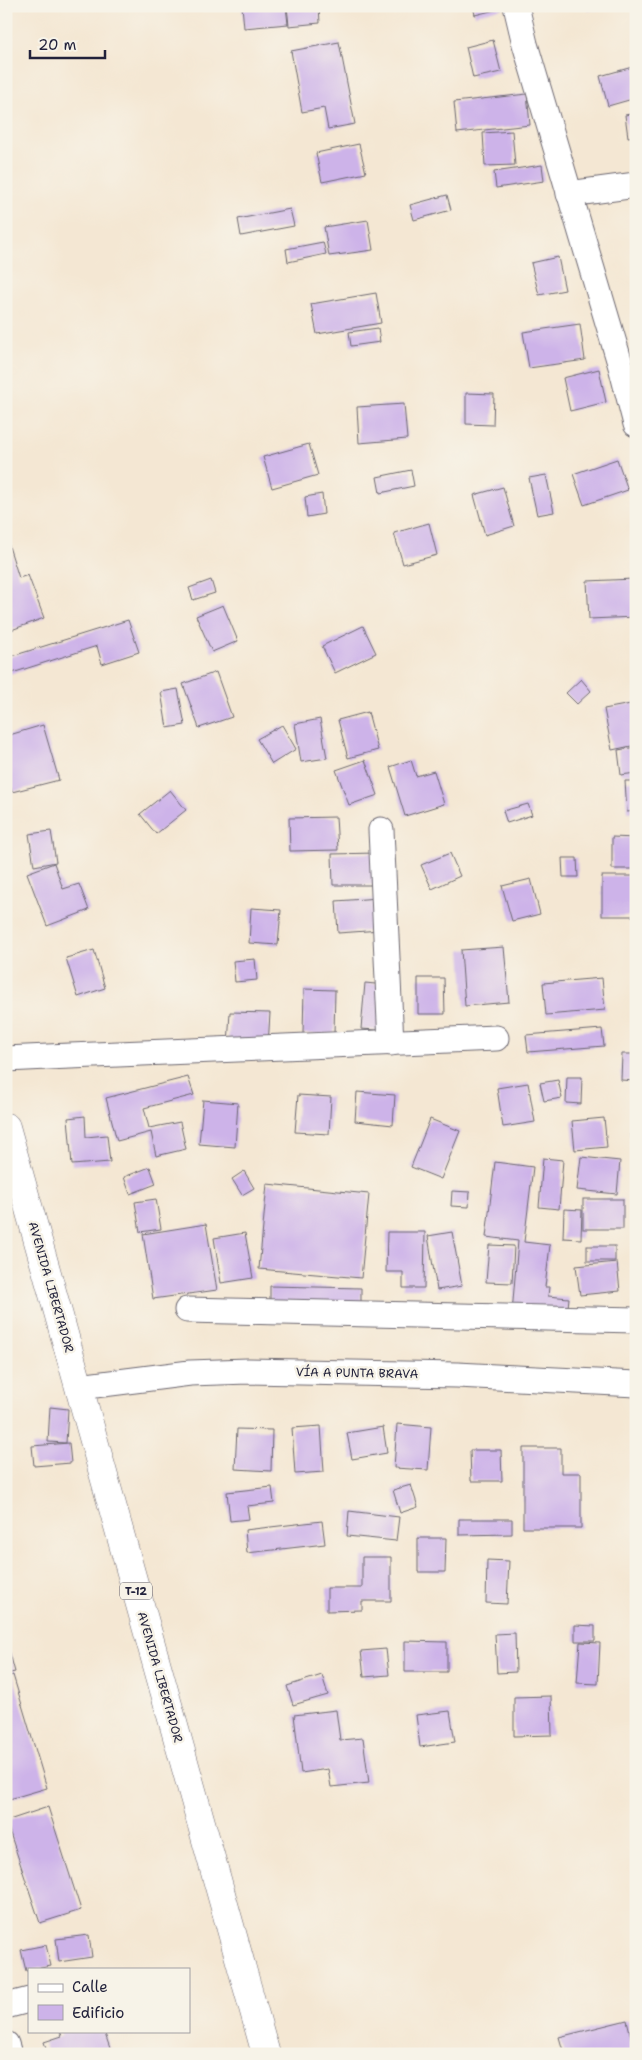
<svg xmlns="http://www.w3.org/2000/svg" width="642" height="2060" font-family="'Shantell Sans',sans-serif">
<rect width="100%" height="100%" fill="#f7f3e8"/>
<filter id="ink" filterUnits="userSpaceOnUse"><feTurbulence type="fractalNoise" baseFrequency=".02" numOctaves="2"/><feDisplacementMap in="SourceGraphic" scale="10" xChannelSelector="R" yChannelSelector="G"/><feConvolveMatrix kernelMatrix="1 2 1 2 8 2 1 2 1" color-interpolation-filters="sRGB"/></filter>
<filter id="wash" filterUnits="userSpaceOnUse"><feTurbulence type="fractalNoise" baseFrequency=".0096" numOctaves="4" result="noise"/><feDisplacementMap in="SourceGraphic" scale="20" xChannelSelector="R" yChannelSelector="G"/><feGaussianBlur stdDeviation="1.12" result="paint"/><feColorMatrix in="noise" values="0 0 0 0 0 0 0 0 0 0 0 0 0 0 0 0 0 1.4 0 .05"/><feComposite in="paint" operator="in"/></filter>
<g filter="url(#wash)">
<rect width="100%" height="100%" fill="#f4e7d3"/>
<g id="blocks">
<!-- building -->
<g fill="#cdb3e9">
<polygon points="242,6 286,6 288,24 244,28"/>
<polygon points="287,6 319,6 320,23 289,26"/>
<polygon points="473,6 502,6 503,8 475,15"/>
<polygon points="587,6 630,6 630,8 587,10"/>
<polygon points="493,40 501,72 473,78 466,47"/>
<polygon points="339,42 355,124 328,129 324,108 302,112 291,51"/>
<polygon points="636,66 636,98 608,106 600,76"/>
<polygon points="527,94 530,125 457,133 454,102"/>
<polygon points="636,113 636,136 628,137 625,115"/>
<polygon points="512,131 515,165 485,166 483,133"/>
<polygon points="359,144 366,173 322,182 316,153"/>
<polygon points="542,165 544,181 496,188 494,172"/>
<polygon points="447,195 451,210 414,220 410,205"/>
<polygon points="290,209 294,226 241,236 238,219"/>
<polygon points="368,220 373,250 329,256 324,227"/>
<polygon points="323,242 326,254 288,262 286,249"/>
<polygon points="558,257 565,290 539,295 531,263"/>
<polygon points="376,293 381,323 317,334 311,304"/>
<polygon points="580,324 585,360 529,368 523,332"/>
<polygon points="378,328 380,342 351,346 349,332"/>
<polygon points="599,369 606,402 570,411 563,378"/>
<polygon points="466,393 494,394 493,425 466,424"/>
<polygon points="404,404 407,439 359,443 357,407"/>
<polygon points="309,444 318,475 272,488 263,457"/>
<polygon points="617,459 628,490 584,505 573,474"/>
<polygon points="411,470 414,486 380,493 377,477"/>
<polygon points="546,475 554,512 537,515 529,478"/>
<polygon points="503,487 514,526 485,535 474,495"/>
<polygon points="322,494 324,514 307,517 305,497"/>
<polygon points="429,523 437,555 403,564 394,533"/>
<polygon points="7,540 19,578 28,575 44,618 6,632"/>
<polygon points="634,579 636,617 589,619 587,581"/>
<polygon points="211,580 215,593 193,600 189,588"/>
<polygon points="223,605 238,641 212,652 196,616"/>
<polygon points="128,620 139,652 102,664 97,646 6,675 6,658"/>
<polygon points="363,626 376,653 335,673 322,646"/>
<polygon points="216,672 232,717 199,728 183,684"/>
<polygon points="581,679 591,691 577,704 566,693"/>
<polygon points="178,689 185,725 167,728 161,692"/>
<polygon points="636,703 636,745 612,750 604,709"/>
<polygon points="368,712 378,750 348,758 338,720"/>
<polygon points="320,719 327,758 301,762 295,724"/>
<polygon points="43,725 59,780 12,792 6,771 6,736"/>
<polygon points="282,725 296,749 272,764 257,739"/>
<polygon points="636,747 636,773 621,775 618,750"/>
<polygon points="365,760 378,795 349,805 336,770"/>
<polygon points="411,760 416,776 434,771 444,804 405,816 390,767"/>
<polygon points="625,781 636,781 636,811 627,812"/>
<polygon points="170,790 186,810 156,834 140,814"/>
<polygon points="528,804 532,815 507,823 503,811"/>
<polygon points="336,817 338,850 290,851 289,818"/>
<polygon points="51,831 56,862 34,866 29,834"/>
<polygon points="612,837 636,838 636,869 612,869"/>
<polygon points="376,853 377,885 333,885 332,854"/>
<polygon points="450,853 460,876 432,889 421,865"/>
<polygon points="562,858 577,858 578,877 563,877"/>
<polygon points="54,863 63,889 79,884 89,910 47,926 27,873"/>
<rect x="602" y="876" width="34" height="40"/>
<polygon points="531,879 540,914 512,921 502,886"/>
<polygon points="379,898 381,930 338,933 336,901"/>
<polygon points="251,908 281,910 278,945 249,943"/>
<polygon points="504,947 509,1002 465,1006 461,950"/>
<polygon points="94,950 105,988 78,997 66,958"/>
<polygon points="255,959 257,980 235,982 233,961"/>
<polygon points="418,978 444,978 445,1014 418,1014"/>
<polygon points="602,978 605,1010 546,1015 543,983"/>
<polygon points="365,983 396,986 392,1031 361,1029"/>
<polygon points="304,989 335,990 334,1034 303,1034"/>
<polygon points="230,1012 270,1013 268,1046 228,1045"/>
<polygon points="602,1029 604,1046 528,1052 526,1035"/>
<polygon points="622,1054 636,1054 636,1081 621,1080"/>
<polygon points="188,1077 194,1095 144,1108 149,1128 180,1122 186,1149 156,1156 151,1132 117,1141 106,1098"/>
<polygon points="567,1077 582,1077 581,1104 566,1103"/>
<polygon points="558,1080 562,1098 544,1101 540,1083"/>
<polygon points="528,1083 535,1122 503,1127 497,1088"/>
<polygon points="357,1092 395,1095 393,1125 355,1121"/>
<polygon points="298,1095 331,1097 329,1134 295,1132"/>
<polygon points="203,1100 238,1103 235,1147 199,1144"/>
<polygon points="85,1116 86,1137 107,1135 110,1162 72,1165 68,1118"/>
<polygon points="604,1118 607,1147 575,1150 572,1121"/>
<polygon points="430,1119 460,1131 441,1179 411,1167"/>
<polygon points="631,1132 636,1132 636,1165 633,1165"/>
<polygon points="581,1157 620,1161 617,1194 577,1190"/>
<polygon points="543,1158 563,1160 559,1209 539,1207"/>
<polygon points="495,1162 533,1167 524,1242 550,1245 545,1287 549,1287 548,1296 569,1298 567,1317 512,1313 518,1241 486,1237"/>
<polygon points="150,1167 156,1184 130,1194 124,1177"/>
<polygon points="244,1171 254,1188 242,1195 232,1179"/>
<polygon points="267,1184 369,1194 361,1278 259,1269"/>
<polygon points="452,1191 470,1192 469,1207 451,1206"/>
<polygon points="156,1199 161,1229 140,1232 135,1202"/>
<rect x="583" y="1199" width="40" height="30"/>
<polygon points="564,1209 582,1210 581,1239 563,1238"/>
<polygon points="206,1224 217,1290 153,1299 143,1234"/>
<polygon points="387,1232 425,1232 424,1288 403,1288 403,1272 386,1272"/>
<polygon points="452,1232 462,1286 437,1290 428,1236"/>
<polygon points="245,1233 253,1278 221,1283 214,1238"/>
<polygon points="489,1245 514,1246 512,1283 486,1282"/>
<rect x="587" y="1246" width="28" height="15"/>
<polygon points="617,1262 620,1291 580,1295 576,1266"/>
<polygon points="270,1286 361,1288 361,1315 270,1302"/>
<polygon points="50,1407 68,1409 66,1443 48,1442"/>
<polygon points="397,1424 431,1427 428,1470 394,1468"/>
<polygon points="321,1426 324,1472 295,1474 292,1428"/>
<polygon points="383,1427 387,1453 352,1459 347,1433"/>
<polygon points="237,1429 272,1430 271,1471 235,1469"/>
<polygon points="69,1443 71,1463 34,1466 32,1446"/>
<polygon points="523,1448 561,1448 561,1473 581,1473 581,1528 523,1528"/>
<polygon points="470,1450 501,1450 502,1481 471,1481"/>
<polygon points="411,1485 418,1507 400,1513 393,1490"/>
<polygon points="272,1487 274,1503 247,1506 249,1519 230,1521 227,1492"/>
<polygon points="349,1511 399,1517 396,1541 347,1536"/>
<polygon points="459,1519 512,1519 512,1534 459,1535"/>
<polygon points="322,1521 325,1544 247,1553 245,1530"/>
<polygon points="418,1538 446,1538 445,1572 418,1572"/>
<polygon points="362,1557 391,1557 391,1601 362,1601 362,1610 327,1611 327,1588 362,1588"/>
<polygon points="487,1560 509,1561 507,1604 486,1603"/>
<polygon points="575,1625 595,1626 595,1641 575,1641"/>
<polygon points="515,1633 516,1672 497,1673 495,1634"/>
<polygon points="6,1639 15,1672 6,1674"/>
<polygon points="405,1641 447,1642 447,1672 405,1672"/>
<polygon points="580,1642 600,1643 598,1684 577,1683"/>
<polygon points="386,1649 389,1675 364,1677 361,1651"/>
<polygon points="13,1675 47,1788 6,1800 6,1677"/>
<polygon points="322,1675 328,1695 293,1705 287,1686"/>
<polygon points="551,1696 552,1735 514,1736 514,1697"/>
<polygon points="336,1710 340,1740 363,1738 369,1783 331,1787 328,1769 301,1773 294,1715"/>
<polygon points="450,1711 455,1742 420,1747 416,1715"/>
<polygon points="48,1807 81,1910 40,1923 6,1821"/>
<polygon points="89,1935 92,1957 59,1962 56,1939"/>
<polygon points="46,1945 51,1966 26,1971 21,1950"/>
<polygon points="627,2020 635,2054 564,2054 559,2037"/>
<polygon points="60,2031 104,2031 112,2054 48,2054 44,2042 62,2036"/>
</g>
</g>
</g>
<g filter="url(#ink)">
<use href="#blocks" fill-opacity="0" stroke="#6c6770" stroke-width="1"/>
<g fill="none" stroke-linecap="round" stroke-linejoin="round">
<!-- minor casing -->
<g stroke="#6c6770" stroke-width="27">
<g id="minor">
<polyline points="516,6 525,44 622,370 636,424"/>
<polyline points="569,194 636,185"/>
<polyline points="381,830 391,1043"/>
<path d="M 6,1059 C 169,1051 332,1046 496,1038"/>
<polyline points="187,1310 636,1320"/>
<polyline points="79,1387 190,1373 248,1371 457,1375 636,1384"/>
<polyline points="6,2006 29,2000"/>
<polyline points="6,2044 9,2054"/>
</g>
</g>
<!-- highway casing -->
<g stroke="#6c6770" stroke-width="29">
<polyline id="highway" points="6,1127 266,2054"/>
</g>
<!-- minor -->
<use href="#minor" stroke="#fff" stroke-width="25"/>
<!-- highway -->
<use href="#highway" stroke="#fff" stroke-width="28"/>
</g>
</g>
<g text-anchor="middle" stroke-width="5" stroke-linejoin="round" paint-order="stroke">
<!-- shield labels -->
<rect fill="#f7f3e8" stroke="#62616f" stroke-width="1" x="120" y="1582.5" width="32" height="17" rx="4"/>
<g font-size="11" font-weight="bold" fill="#22223b">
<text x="136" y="1595">T-12</text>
</g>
<!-- street labels -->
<g font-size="12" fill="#22223b" stroke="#f7f3e8">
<text transform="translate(51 1287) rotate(74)" y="4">AVENIDA LIBERTADOR</text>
<text transform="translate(357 1373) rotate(1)" y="4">VÍA A PUNTA BRAVA</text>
<text transform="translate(160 1677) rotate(74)" y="4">AVENIDA LIBERTADOR</text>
</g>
</g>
<!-- margin -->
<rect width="642" height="2060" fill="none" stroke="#f7f3e8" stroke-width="25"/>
<!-- legend -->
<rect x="28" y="1968" width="162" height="65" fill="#f7f3e8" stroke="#a29fa3"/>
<rect x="38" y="1984" width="25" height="8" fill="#ffffff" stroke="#a29fa3"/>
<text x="72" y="1992" font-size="15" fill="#22223b">Calle</text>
<rect x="38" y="2005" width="25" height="15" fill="#cdb3e9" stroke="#a29fa3"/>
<text x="72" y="2018" font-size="15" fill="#22223b">Edificio</text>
<!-- scale -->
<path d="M30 50v8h75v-8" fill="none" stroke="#22223b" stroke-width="2.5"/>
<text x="38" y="50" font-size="15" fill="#22223b" stroke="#f7f3e8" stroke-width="4" paint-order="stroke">20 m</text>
</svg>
